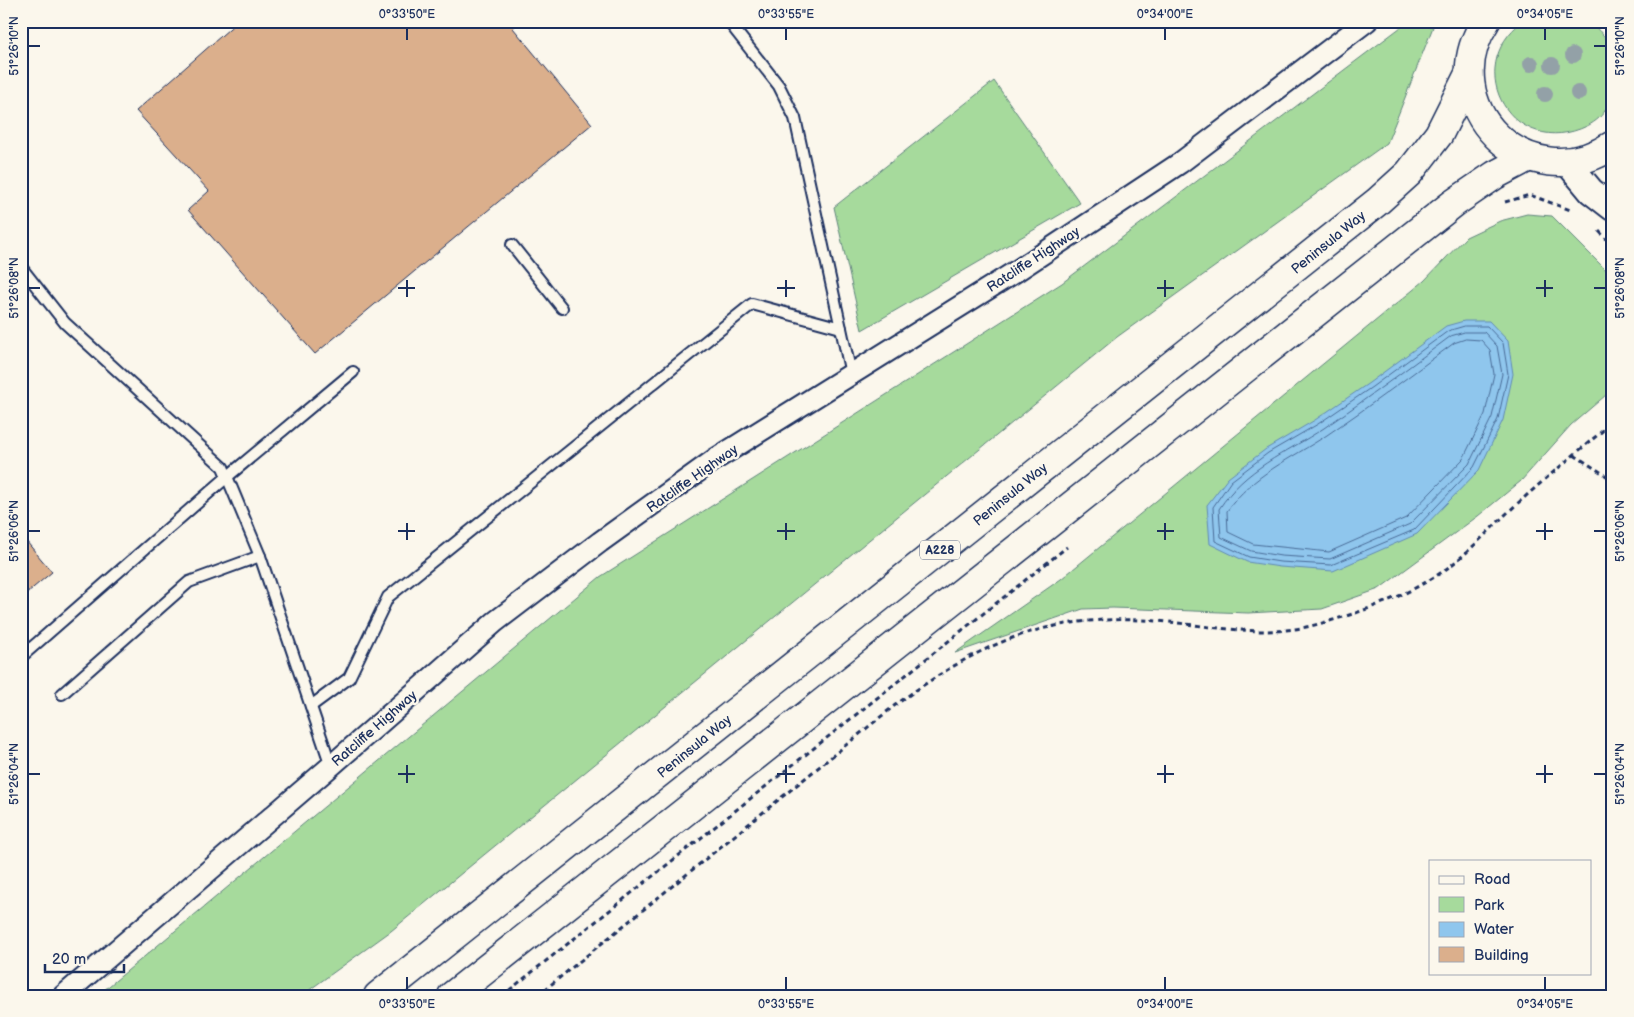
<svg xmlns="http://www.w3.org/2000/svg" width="1634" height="1017" font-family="'Balsamiq Sans',sans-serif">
<rect width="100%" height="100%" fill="#fbf7ec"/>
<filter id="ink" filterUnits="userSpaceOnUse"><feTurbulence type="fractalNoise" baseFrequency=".02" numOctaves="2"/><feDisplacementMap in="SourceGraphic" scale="10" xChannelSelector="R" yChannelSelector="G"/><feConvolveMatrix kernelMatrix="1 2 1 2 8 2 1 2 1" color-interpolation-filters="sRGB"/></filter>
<g filter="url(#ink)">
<!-- green -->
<g fill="#a6da9c" stroke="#60847d">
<polygon points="1409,21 1433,27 1387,143 1117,337 391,931 301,996 97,996 600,577 1062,283"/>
<path d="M 1587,21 C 1613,39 1613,51 1613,80 C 1613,100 1606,117 1587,126 C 1514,161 1459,69 1523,21 Z"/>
<polygon points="994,81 1080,203 862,330 834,207"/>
<polygon points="1527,214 1552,216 1613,277 1613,389 1571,425 1521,481 1478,516 1379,589 1322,609 1248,613 1113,608 1083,609 955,653 1061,579 1424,281 1466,237 1500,221"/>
</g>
<!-- water -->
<polygon fill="#8fc6ed" stroke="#618ab4" points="1464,321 1489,321 1508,341 1513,374 1503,420 1479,470 1417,534 1333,571 1280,567 1247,562 1210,544 1207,505 1228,478 1266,449 1315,420 1369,383 1446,326"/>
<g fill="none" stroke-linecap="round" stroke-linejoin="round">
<!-- shore -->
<g stroke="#496b97" stroke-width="1">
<polygon points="1465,326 1487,326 1503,343 1508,374 1498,419 1474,467 1414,530 1331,565 1280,562 1249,557 1215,541 1213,507 1231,481 1268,453 1318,424 1372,387 1448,331"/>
<path d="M 1465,332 L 1484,332 L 1497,346 L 1502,374 L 1492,417 L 1469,464 L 1410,524 L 1330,559 L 1281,556 L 1251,551 L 1221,537 L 1219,509 C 1245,468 1285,454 1324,428 C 1367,399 1409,367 1451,336 Z"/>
<path d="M 1466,339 L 1481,340 L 1490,350 L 1494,374 L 1485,414 L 1463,459 L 1406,518 L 1329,552 L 1253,544 L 1228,532 L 1227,511 C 1252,475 1291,459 1327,435 C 1370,406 1412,374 1454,343 Z"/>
</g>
</g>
<!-- building -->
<g fill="#dbaf8c" stroke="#1b2f5e">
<polygon points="238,21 520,21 513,28 592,124 315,354 188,210 209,191 136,111"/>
<polygon points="21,535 52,572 21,598"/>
</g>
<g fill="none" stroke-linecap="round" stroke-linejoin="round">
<!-- service casing -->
<g stroke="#1b2f5e" stroke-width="14">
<g id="service">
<polyline points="728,21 779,86 795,118 851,374"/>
<polyline points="512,245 562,308"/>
<polyline points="21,267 65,323 223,467 260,556 331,766"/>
<polyline points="21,657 227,477 353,372"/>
<polyline points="62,694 189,582 260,556"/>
<polyline points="311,706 349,678 388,597 752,304 841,328"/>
</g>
</g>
<!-- minor casing -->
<g stroke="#1b2f5e" stroke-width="24">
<polyline id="minor" points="63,996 331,766 495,622 600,542 714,460 1018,270 1180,163 1367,21"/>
</g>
<!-- tertiary casing -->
<g stroke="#1b2f5e" stroke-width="29">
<polyline id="tertiary" points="1567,162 1591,191 1613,208"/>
</g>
<!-- primary casing -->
<g stroke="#1b2f5e" stroke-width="31">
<g id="primary">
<path d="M 1486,21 C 1431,104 1526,202 1613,145"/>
<polyline points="378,996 1377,202 1409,173 1439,134 1469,74"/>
<polyline points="452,996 1454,203 1495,175 1527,158"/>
</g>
</g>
<!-- path -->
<g stroke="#1b2f5e" stroke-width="3" stroke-dasharray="5 4" stroke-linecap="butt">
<polyline points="1505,202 1530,195 1573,211"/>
<polyline points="1599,231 1613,246"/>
<polyline points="1574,455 1613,480"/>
<polyline points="502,996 1067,547"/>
<path d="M 537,996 L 894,706 C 986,638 1054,611 1169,622 C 1215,627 1266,637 1311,626 C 1354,615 1401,599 1439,574 C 1468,555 1491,527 1517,504 C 1548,476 1581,449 1613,422"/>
</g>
<!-- service -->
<use href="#service" stroke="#fbf7ec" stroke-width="10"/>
<!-- minor -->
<use href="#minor" stroke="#fbf7ec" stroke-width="20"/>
<!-- tertiary -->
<use href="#tertiary" stroke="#fbf7ec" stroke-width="25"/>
<!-- primary -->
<use href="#primary" stroke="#fbf7ec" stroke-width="28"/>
</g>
<!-- trees -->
<g fill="#93a1a7">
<circle cx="1573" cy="55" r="8"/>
<circle cx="1531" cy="64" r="8"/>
<circle cx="1552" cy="65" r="8"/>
<circle cx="1578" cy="93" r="8"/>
<circle cx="1545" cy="94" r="8"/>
</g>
</g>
<!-- ticks -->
<path fill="none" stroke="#1b2f5e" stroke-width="2" d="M 407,28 L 407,40M 786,28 L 786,40M 1165,28 L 1165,40M 1545,28 L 1545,40M 28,46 L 40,46M 1594,46 L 1606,46M 407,280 L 407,297M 786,280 L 786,297M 1165,280 L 1165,297M 1545,280 L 1545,297M 28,288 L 40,288M 398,288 L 415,288M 777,288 L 795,288M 1157,288 L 1174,288M 1536,288 L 1553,288M 1594,288 L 1606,288M 407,523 L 407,540M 786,523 L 786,540M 1165,523 L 1165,540M 1545,523 L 1545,540M 28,531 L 40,531M 398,531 L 415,531M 777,531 L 795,531M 1157,531 L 1174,531M 1536,531 L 1553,531M 1594,531 L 1606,531M 407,765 L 407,783M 786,765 L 786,783M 1165,765 L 1165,783M 1545,765 L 1545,783M 28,774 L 40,774M 398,774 L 415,774M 777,774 L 795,774M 1157,774 L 1174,774M 1536,774 L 1553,774M 1594,774 L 1606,774M 407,977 L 407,990M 786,977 L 786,990M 1165,977 L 1165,990M 1545,977 L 1545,990"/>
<g text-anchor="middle" stroke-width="5" stroke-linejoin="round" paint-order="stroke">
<!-- shield labels -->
<rect fill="#fbf7ec" stroke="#5e6b89" stroke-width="1" x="920" y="540.5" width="40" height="19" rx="4"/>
<g font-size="12" font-weight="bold" fill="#1b2f5e">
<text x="940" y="554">A228</text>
</g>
<!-- street labels -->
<g font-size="14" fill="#1b2f5e" stroke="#fbf7ec">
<text transform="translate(1328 242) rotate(-39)" y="5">Peninsula Way</text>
<text transform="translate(1033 259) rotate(-33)" y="5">Ratcliffe Highway</text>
<text transform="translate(692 478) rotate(-35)" y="5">Ratcliffe Highway</text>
<text transform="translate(1010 494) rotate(-39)" y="5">Peninsula Way</text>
<text transform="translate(374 728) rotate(-41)" y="5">Ratcliffe Highway</text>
<text transform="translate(694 746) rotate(-39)" y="5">Peninsula Way</text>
</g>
</g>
<!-- margin -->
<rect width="1634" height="1017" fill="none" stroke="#fbf7ec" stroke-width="55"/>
<!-- legend -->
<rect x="1429" y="860" width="162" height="115" fill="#fbf7ec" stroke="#a1a7b3"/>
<rect x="1439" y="876" width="25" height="8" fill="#fbf7ec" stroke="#a1a7b3"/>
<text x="1474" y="884" font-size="15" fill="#1b2f5e">Road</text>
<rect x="1439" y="897" width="25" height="15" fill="#a6da9c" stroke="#a1a7b3"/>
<text x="1474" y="910" font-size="15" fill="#1b2f5e">Park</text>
<rect x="1439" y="922" width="25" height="15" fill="#8fc6ed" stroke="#a1a7b3"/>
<text x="1474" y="934" font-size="15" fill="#1b2f5e">Water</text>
<rect x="1439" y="947" width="25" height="15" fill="#dbaf8c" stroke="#a1a7b3"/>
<text x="1474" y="960" font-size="15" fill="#1b2f5e">Building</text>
<!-- scale -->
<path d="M45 964v8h79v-8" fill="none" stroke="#1b2f5e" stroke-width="2.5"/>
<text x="52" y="964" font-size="15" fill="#1b2f5e" stroke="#fbf7ec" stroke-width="4" paint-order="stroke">20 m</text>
<rect x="28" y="28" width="1578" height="962" fill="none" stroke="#1b2f5e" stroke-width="2"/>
<g font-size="12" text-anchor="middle" fill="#1b2f5e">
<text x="407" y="18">0°33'50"E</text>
<text x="786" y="18">0°33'55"E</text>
<text x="1165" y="18">0°34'00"E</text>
<text x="1545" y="18">0°34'05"E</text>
<text transform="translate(14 46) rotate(-90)" y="4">51°26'10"N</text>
<text transform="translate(1620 46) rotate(-90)" y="4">51°26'10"N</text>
<text transform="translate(14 288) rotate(-90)" y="4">51°26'08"N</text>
<text transform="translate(1620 288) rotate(-90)" y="4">51°26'08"N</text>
<text transform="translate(14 531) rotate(-90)" y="4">51°26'06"N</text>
<text transform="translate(1620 531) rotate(-90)" y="4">51°26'06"N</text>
<text transform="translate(14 774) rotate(-90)" y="4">51°26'04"N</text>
<text transform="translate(1620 774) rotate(-90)" y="4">51°26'04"N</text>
<text x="407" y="1008">0°33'50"E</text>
<text x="786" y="1008">0°33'55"E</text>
<text x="1165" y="1008">0°34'00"E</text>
<text x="1545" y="1008">0°34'05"E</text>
</g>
</svg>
